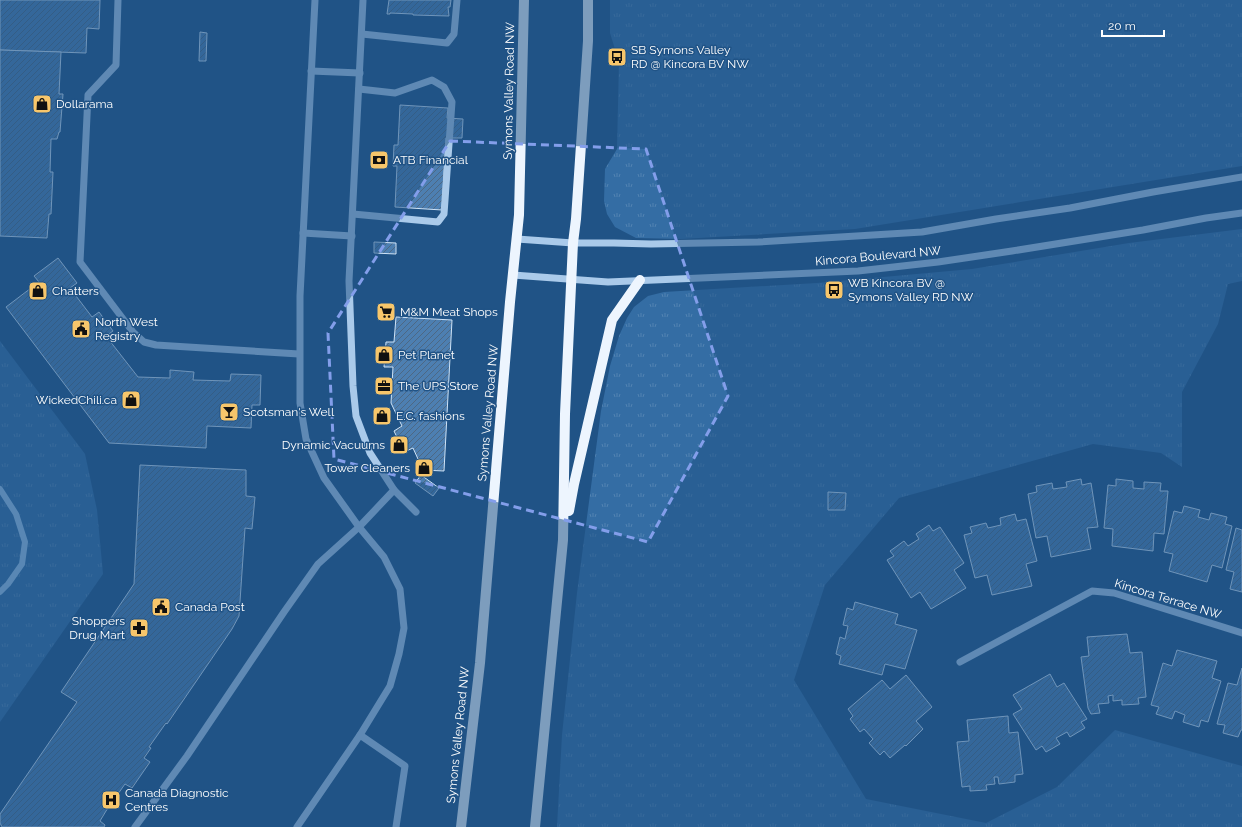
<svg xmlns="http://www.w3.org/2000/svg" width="1242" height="827" font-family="Raleway,sans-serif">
<defs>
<pattern id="grass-tufts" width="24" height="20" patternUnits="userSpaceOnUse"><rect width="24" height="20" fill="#346da4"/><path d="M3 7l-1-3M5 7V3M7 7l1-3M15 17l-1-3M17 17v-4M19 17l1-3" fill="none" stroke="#5283b2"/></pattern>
<pattern id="building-hatch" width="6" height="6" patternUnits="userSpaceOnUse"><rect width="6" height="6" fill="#4d7fb1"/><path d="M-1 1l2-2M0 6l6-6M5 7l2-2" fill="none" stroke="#4d6884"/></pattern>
</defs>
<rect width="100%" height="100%" fill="#205386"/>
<!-- grass -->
<g fill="url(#grass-tufts)">
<polygon points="610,0 1242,0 1242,166 855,229 681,239 636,238 615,227 607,214 604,201 605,169 617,149 619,62 610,33"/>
<polygon points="1242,229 1242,281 1228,284 1218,324 1182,392 1182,467 1161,453 1093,444 899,498 825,585 794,680 866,799 986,823 1057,787 1115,730 1242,766 1242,827 557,827 562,735 577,593 601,411 610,366 619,336 627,318 634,307 648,296 664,292 817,283 972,269 1129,243"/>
<polygon points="0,341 85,454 97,510 103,574 0,722"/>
</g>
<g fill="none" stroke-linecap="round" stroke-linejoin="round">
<!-- stream -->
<polyline stroke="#9dc6eb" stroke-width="6" points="0,489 16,514 25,542 22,564 8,584 0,592"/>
</g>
<!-- building -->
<g fill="url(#building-hatch)" stroke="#cee3f7">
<polygon points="0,0 100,0 99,29 87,28 86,53 0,50"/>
<polygon points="389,0 451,0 450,7 448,7 449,16 413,15 413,14 390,13 390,14 387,14"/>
<polygon points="200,32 207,33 206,61 199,61"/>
<polygon points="0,50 61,52 59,94 63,94 60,132 59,132 57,139 51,139 50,172 53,172 51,214 49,214 47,238 0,236"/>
<polygon points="400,105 448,108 447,118 463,119 462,138 446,138 442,210 395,207 397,166 393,166 394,145 398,145"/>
<polygon points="374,242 396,243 396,254 374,253"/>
<polygon points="58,258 77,283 70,288 92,317 99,312 113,331 106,336 138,377 170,378 170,370 194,372 193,380 230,381 231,374 261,375 260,405 252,405 251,428 207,426 206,448 109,443 6,307 39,282 34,276"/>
<polygon points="396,317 452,320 444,471 423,470 413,448 404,452 394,431 402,426 391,403 393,367 384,367 386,342 394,342"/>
<polygon points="140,465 246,470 246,496 255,497 252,529 245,528 239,616 232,629 167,724 166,723 149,747 151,748 144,758 150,762 132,788 125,784 106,811 100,821 105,825 104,827 2,827 0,823 0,814 77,702 61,692 134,584"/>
<polygon points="421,475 439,488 433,496 415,483"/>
<polygon points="1081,479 1082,485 1091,483 1098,527 1087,528 1091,549 1051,557 1047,536 1036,538 1028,494 1037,492 1036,486 1052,483 1053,489 1067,487 1066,482"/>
<polygon points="1116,479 1133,481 1133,488 1144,489 1144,482 1161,483 1160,491 1168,491 1164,534 1154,533 1153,551 1112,546 1113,529 1104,528 1108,485 1116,486"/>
<polygon points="828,492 846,493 845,510 828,510"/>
<polygon points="1184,506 1200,510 1198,517 1209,520 1211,513 1227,517 1225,524 1232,526 1222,568 1212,565 1207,582 1169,571 1173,554 1164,552 1174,511 1182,513"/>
<polygon points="1015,514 1017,521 1026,519 1037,561 1026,564 1032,586 992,595 987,575 975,578 964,535 972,533 970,527 986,523 988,528 1001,525 1000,518"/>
<polygon points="929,525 933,531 940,527 964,563 954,570 966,588 931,609 920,592 911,598 887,560 894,556 890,551 904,541 908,546 919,539 916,534"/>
<polygon points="1236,528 1242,530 1242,592 1230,589 1234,572 1226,570"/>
<polygon points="855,602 898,614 895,624 917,630 905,669 885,664 882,675 839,664 841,656 836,654 840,637 845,639 848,626 843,625 847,608 853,610"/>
<polygon points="1127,634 1130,653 1142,652 1146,697 1138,698 1139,704 1122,705 1122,700 1113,701 1113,695 1108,696 1109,703 1098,704 1100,713 1091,714 1088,708 1081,657 1089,656 1087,637"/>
<polygon points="1177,650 1217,661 1212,678 1221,681 1208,722 1201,720 1199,727 1183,722 1185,715 1175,711 1172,719 1156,714 1159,707 1151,705 1163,663 1172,666"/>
<polygon points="1242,668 1242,730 1241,730 1238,737 1223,733 1225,725 1217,724 1228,683 1237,685"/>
<polygon points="1050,674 1057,687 1064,683 1087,719 1081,722 1085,728 1070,737 1067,732 1056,738 1060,744 1046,752 1042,746 1036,750 1013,714 1022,709 1013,695"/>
<polygon points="906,675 932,707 916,721 923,729 906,746 905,745 890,758 884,751 880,755 869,743 873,739 864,729 860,732 850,719 853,716 848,709 882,680 890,689"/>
<polygon points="1008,716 1009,733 1018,732 1023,774 1015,775 1015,782 999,784 998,777 994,777 995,784 986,785 987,790 970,791 970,786 962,787 957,742 969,741 967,720"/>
</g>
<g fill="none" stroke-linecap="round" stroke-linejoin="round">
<!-- minor -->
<g stroke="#aacaea" stroke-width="7">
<polyline points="118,0 116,65 88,95 80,262 133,332 144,342 156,345 299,354"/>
<polyline points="362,34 447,43 454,34 457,0"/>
<polyline points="311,71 360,73"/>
<polyline points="353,214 438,222 444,214 452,102 444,87 432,80 395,93 359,89"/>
<polyline points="303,233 352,236"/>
<polyline points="517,239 573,243 614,243 651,244 758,242 922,232 996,219 1070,208 1153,192 1242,177"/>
<polyline points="513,275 608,282 858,271 938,262 1012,251 1143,230 1206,218 1242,213"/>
<polyline points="394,490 416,512"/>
<polyline points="960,662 1092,591 1114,593 1242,633"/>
<polyline points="360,735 405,766 396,827"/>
<polyline points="135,827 187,756 284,612 318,564 359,527 394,490 370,453 356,416 353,386 349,281 363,0"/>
<polyline points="297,827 360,735 390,686 399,654 404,628 400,589 384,557 359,527 324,478 306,439 300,403 300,296 315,0"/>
</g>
<!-- major -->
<g stroke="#edf5fe" stroke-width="10">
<polyline points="569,511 574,484 612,320 640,280"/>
<polyline points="461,827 480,663 510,302 519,215 524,0"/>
<polyline points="535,827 563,540 565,414 573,243 576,219 588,41 588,0"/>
</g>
</g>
<!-- marked area -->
<path d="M0 0H1242V827H0ZM 450,141 L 646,149 L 728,396 L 648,542 L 334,459 L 328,333 Z" fill="#205386" fill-opacity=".55" fill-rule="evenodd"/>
<path fill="none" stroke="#839eea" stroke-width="3" stroke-dasharray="8 5" stroke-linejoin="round" d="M 450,141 L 646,149 L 728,396 L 648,542 L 334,459 L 328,333 Z"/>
<!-- icons -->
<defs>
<g id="bus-square" transform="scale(1)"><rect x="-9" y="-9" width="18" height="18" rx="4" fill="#f7c66b" stroke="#205386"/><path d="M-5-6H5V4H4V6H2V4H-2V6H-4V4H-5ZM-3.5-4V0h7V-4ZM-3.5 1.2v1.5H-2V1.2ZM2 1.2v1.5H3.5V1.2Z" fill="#111"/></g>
<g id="shop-square" transform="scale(1)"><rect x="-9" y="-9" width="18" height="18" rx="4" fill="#f7c66b" stroke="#205386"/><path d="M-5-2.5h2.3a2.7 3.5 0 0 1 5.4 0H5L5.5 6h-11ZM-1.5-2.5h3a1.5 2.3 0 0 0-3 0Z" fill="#111"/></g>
<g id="bank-square" transform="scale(1)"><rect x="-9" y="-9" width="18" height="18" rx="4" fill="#f7c66b" stroke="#205386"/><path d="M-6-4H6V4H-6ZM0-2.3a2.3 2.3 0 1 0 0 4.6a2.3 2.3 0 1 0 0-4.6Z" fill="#111"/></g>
<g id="supermarket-square" transform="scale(1)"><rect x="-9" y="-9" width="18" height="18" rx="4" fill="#f7c66b" stroke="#205386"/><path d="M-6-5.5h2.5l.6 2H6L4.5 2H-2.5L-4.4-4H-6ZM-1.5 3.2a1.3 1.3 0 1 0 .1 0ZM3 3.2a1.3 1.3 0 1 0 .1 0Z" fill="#111"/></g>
<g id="civic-square" transform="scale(1)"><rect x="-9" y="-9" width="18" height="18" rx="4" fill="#f7c66b" stroke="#205386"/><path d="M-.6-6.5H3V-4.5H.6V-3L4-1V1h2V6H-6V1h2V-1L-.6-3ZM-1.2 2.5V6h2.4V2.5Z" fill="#111"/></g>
<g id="office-square" transform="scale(1)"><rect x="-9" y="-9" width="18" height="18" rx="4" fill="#f7c66b" stroke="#205386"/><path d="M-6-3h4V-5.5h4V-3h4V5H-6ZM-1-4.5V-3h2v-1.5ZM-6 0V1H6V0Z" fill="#111"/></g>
<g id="bar-square" transform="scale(1)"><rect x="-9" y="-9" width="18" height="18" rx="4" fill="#f7c66b" stroke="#205386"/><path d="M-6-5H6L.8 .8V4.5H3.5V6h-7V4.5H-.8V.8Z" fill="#111"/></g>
<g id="pharmacy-square" transform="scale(1)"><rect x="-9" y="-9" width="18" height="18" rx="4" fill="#f7c66b" stroke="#205386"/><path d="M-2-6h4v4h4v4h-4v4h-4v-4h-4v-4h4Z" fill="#111"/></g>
<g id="hospital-square" transform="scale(1)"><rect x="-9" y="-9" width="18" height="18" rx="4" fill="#f7c66b" stroke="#205386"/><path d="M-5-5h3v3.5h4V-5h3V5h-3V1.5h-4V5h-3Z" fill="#111"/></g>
</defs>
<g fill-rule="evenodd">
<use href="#bus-square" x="617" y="57"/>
<use href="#shop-square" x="42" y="104"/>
<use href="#bank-square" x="379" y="160"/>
<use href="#bus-square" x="834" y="290"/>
<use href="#shop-square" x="38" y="291"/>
<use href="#supermarket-square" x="386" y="312"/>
<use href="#civic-square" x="81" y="329"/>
<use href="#shop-square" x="384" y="355"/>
<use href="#office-square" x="384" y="386"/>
<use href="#shop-square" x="131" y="400"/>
<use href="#bar-square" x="229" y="412"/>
<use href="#shop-square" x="382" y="416"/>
<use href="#shop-square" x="399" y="445"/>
<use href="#shop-square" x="424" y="468"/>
<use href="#civic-square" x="161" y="607"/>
<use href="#pharmacy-square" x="139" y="628"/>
<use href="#hospital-square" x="111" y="800"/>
</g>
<g text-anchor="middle" stroke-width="3" stroke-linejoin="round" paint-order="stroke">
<!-- poi labels -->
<g font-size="12" fill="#fff" stroke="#205386" text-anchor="start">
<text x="631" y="54">SB Symons Valley<tspan x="631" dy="14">RD @ Kincora BV NW</tspan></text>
<text x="56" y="108">Dollarama</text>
<text x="393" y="164">ATB Financial</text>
<text x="848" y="287">WB Kincora BV @<tspan x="848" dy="14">Symons Valley RD NW</tspan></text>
<text x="52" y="295">Chatters</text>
<text x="400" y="316">M&amp;M Meat Shops</text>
<text x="95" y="326">North West<tspan x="95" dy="14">Registry</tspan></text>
<text x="398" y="359">Pet Planet</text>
<text x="398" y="390">The UPS Store</text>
<text x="117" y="404" text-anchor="end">WickedChili.ca</text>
<text x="243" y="416">Scotsman's Well</text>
<text x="396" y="420">E.C. fashions</text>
<text x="385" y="449" text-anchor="end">Dynamic Vacuums</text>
<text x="410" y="472" text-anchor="end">Tower Cleaners</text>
<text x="175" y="611">Canada Post</text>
<text x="125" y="625" text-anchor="end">Shoppers<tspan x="125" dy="14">Drug Mart</tspan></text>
<text x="125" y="797">Canada Diagnostic<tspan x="125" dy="14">Centres</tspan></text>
</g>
<!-- street labels -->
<g font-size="12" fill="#fff" stroke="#205386">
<text transform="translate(509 91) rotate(-89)" y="4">Symons Valley Road NW</text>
<text transform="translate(878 256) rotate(-5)" y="4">Kincora Boulevard NW</text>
<text transform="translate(488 413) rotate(-85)" y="4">Symons Valley Road NW</text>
<text transform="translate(1168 599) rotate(17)" y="4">Kincora Terrace NW</text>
<text transform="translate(458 735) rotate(-84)" y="4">Symons Valley Road NW</text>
</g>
</g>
<!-- scale -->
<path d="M1102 30v6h62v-6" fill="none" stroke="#ffffff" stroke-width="2"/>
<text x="1108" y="30" font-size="12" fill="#ffffff" stroke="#205386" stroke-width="3" paint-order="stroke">20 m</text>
</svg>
